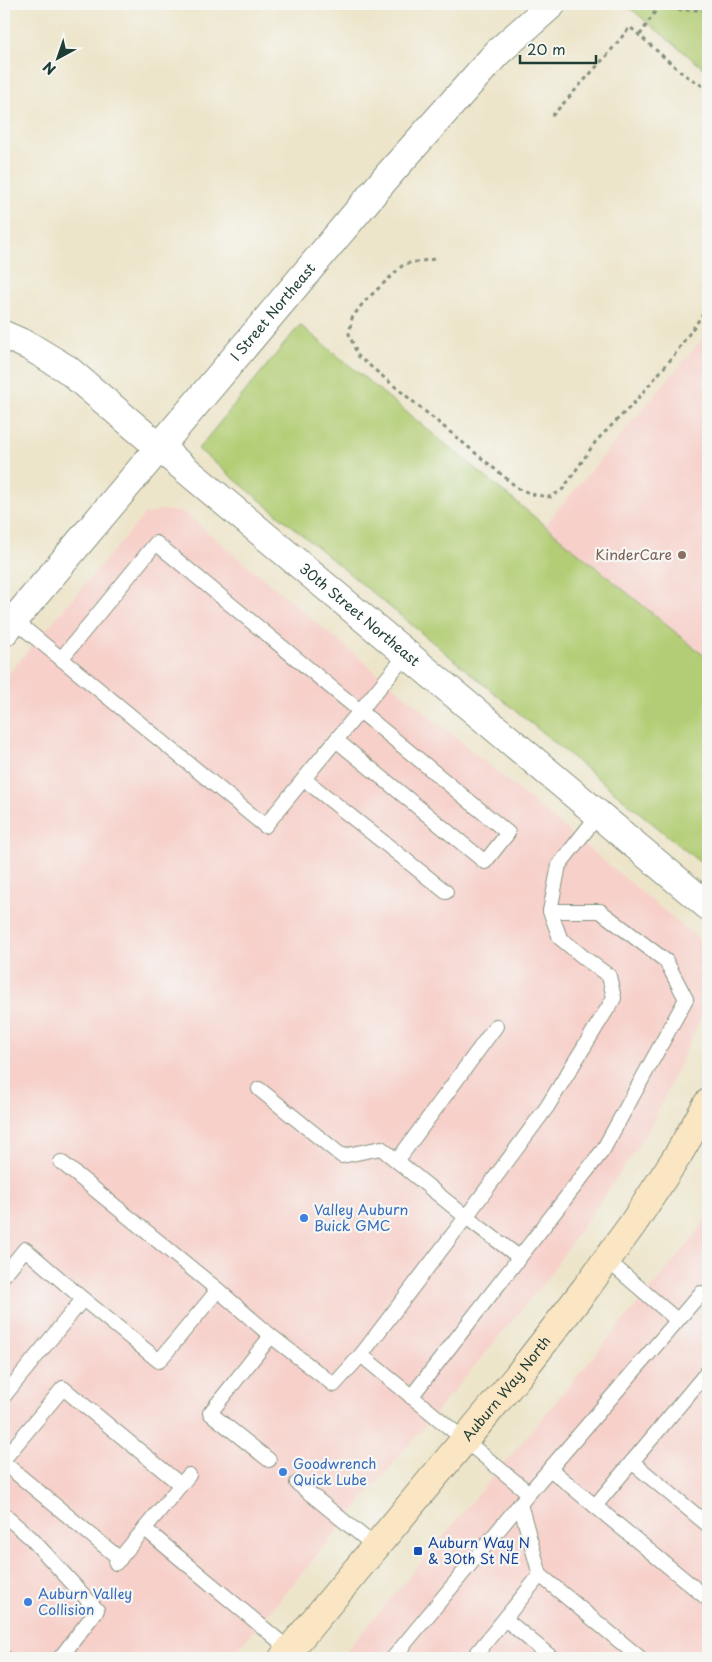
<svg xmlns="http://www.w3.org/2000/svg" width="712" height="1662" font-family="'Playpen Sans',sans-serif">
<rect width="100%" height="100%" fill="#f6f6f2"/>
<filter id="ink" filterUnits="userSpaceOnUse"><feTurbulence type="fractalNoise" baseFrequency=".02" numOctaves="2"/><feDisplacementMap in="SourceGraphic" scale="10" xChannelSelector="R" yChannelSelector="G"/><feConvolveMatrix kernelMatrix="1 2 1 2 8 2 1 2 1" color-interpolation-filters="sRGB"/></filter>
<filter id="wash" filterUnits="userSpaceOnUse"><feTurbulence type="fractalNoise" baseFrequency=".0096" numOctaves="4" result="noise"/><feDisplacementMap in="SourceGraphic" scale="20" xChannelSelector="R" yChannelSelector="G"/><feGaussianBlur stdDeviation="1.12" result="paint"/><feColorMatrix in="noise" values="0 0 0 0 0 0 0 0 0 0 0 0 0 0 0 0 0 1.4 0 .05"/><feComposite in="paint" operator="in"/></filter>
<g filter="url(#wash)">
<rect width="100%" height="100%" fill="#ede5ca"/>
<!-- built -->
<g fill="#f7d0ca">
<polygon points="708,332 708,659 545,525"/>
<polygon points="161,510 183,512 708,947 708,1002 648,1132 543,1284 231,1658 4,1658 4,679 144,515"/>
<polygon points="708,1215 708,1658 341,1658 694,1237"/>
</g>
<!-- green -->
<g fill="#b2cd74" stroke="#688554">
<polygon points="625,4 708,4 708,72"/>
<polygon points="300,325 708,659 708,869 198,449"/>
</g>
</g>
<g filter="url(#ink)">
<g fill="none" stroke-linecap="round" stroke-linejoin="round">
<!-- service casing -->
<g stroke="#86917f" stroke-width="16">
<g id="service">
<polyline points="14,620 265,826 407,654"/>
<polyline points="61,659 156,543 508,833 485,862 336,740"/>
<polyline points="304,779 446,892"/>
<polyline points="259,1089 342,1156 381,1148 466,1217 519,1257"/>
<polyline points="397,1161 496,1026"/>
<polyline points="607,1260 677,1320"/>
<polyline points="4,1275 25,1249 83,1299"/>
<polyline points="218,1290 271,1336"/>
<polyline points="361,1355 466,1217 547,1107 614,998 609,976 587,960 560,938 550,911 559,865 599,814"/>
<polyline points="4,1396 83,1299 159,1361 218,1290 61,1162"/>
<polyline points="411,1397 603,1150 686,999 666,961 600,911 550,911"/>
<polyline points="4,1459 63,1388 181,1485"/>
<polyline points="269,1460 210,1413 271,1336 334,1385 361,1355 529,1493 393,1658"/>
<polyline points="632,1462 708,1525"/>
<polyline points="4,1463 120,1559"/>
<polyline points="550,1469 708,1599"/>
<polyline points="297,1483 376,1547"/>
<polyline points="529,1493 701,1293 708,1299"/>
<polyline points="520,1504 540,1575 640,1658"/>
<polyline points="595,1506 708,1371"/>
<polyline points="4,1515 31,1538 97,1610 60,1658"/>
<polyline points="145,1529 290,1650"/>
<polyline points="116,1563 189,1475"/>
<polyline points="505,1619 552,1658"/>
<polyline points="4,1657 5,1658"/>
<polyline points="473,1658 540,1575"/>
</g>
</g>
<!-- minor casing -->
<g stroke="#86917f" stroke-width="30">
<polyline id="minor" points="4,335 29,346 67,369 160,448"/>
</g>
<!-- tertiary casing -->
<g stroke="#86917f" stroke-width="30">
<g id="tertiary">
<path id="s1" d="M 160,448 L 708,906"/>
<path id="s2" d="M 4,632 L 390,173 L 497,53 L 552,4"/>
</g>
</g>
<!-- secondary casing -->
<g stroke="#86917f" stroke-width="30">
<g id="secondary">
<path id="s3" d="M 283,1658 L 517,1377 L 586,1288 L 632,1225 L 678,1155 L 708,1103"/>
</g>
</g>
<!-- path -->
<g stroke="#86917f" stroke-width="3" stroke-dasharray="4 4" stroke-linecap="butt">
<polyline points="663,4 676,10 708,10"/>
<polyline points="640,35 660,4"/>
<polyline points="552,116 608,54 630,27 683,74 708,89"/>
<polyline points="434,259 404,264 363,303 352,318 349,334 358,356 519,489 535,495 551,497 563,489 596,441 633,404 672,358 708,307"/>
</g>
<!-- service -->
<use href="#service" stroke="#fff" stroke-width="14"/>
<!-- minor -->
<use href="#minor" stroke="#fff" stroke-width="28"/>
<!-- tertiary -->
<use href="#tertiary" stroke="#fff" stroke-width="28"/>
<!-- secondary -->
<use href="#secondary" stroke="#fbe6c4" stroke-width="28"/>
</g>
</g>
<!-- markers -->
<circle fill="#8d6e63" stroke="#f6f6f2" stroke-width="2" cx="682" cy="555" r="5"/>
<g fill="#3f7fe0" stroke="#f6f6f2" stroke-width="2">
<circle cx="304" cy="1218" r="5"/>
<circle cx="283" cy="1472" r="5"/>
<circle cx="28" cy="1602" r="5"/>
</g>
<rect fill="#1a4fb4" stroke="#f6f6f2" stroke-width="2" x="413" y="1546" width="10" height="10" rx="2.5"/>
<g text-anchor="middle" stroke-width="4.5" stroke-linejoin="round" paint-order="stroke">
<!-- street labels -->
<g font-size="14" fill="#1f3d34" stroke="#f6f6f2">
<text dy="5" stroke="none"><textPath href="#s2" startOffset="418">I Street Northeast</textPath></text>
<text dy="5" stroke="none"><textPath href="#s1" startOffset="260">30th Street Northeast</textPath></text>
<text dy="5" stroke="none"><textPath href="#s3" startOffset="350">Auburn Way North</textPath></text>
</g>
<!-- education labels -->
<g font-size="14" fill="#785e54" stroke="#f6f6f2" text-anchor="end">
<text x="672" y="560">KinderCare</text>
</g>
<!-- shop labels -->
<g font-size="14" fill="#366cbe" stroke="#f6f6f2" text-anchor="start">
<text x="314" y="1215">Valley Auburn<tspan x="314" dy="16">Buick GMC</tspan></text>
<text x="293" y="1469">Goodwrench<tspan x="293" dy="16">Quick Lube</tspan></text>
<text x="38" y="1599">Auburn Valley<tspan x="38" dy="16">Collision</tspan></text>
</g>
<!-- transit labels -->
<g font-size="14" fill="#164399" stroke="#f6f6f2" text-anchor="start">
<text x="428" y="1548">Auburn Way N<tspan x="428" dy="16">&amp; 30th St NE</tspan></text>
</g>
</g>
<!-- margin -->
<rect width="712" height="1662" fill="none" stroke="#f6f6f2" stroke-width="20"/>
<!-- north arrow -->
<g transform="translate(58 58) rotate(220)" stroke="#f6f6f2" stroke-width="4" paint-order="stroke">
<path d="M0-4L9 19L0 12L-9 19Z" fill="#1f3d34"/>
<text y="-8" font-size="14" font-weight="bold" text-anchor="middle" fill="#1f3d34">N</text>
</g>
<!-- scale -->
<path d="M520 55v8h76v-8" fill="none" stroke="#1f3d34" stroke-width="2.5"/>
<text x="527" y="55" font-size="15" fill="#1f3d34" stroke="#f6f6f2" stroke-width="4" paint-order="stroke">20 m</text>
</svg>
